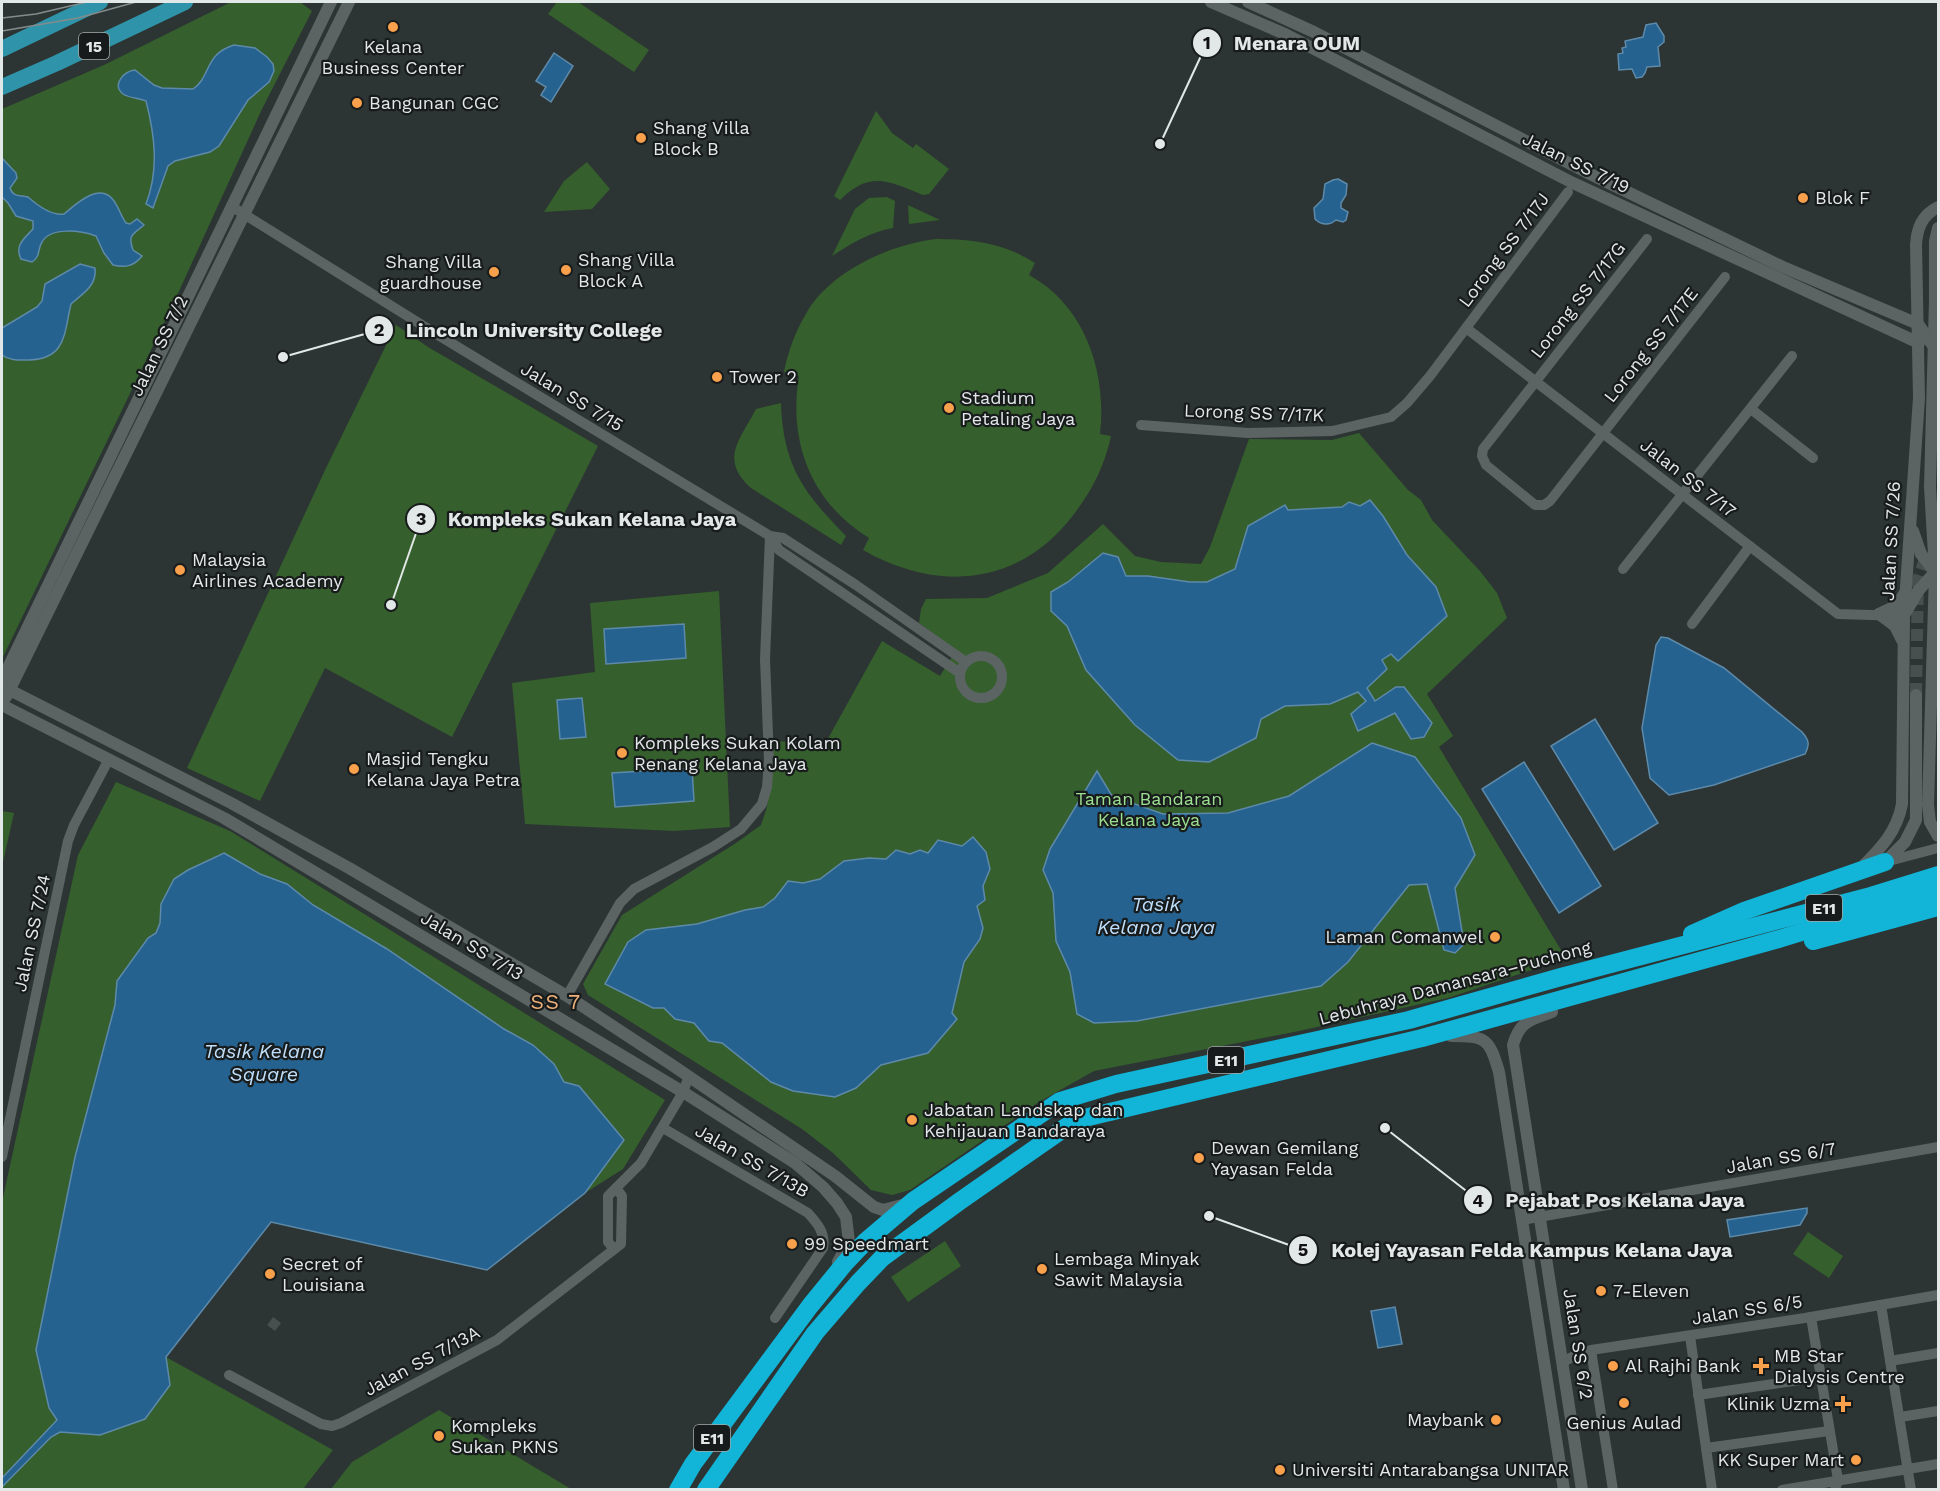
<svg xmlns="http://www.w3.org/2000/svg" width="1940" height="1491" font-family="'Work Sans',sans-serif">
<rect width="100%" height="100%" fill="#2c3534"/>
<!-- green -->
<g fill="#355f2c">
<polygon points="231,2 300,2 312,11 262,109 175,300 2,659 2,109 104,65"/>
<polygon points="557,2 578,2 649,50 634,72 548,14"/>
<path d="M 876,111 L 892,133 L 913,148 L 916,144 L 949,169 L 929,194 L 923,195 C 889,181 870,170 840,200 L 834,196 Z"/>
<polygon points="587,162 610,189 592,209 544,212 564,181"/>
<path d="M 887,197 L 895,201 L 893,228 C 870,232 852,243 832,256 L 855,209 L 869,198 Z"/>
<polygon points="908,205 940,220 909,224"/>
<path d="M 936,239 C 972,239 1004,243 1035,263 L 1029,275 C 1086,306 1107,374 1100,434 L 1111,436 C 1105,465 1092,491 1074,514 C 1020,586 938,593 863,550 L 869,538 C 811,502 788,442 799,376 L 784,372 C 788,351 796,330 807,312 C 831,271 891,244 936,239 Z"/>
<polygon points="396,325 428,347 598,446 452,737 325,668 260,801 187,768 326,468"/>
<path d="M 781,403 C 783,466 804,493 846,536 L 841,545 L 751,488 C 719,459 740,440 756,409 Z"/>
<polygon points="1359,433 1408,490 1421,500 1432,520 1480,571 1497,593 1507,618 1427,694 1453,736 1439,747 1564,955 1564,959 1448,998 1299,1031 1094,1071 1039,1102 910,1190 892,1195 871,1190 833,1153 802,1129 588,995 583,984 622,915 736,843 761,825 767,807 775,741 825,744 882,641 940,676 956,650 919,623 921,609 926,599 987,598 1048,573 1103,524 1135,556 1161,562 1201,564 1210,547 1249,439 1332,440"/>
<polygon points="719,591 730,827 674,831 525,824 512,683 595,672 590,603"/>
<polygon points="116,782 230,831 665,1100 623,1169 585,1193 487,1270 270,1222 166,1357 333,1450 303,1489 2,1490 2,1202 78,855"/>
<polygon points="2,811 14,813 3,862 2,862"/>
<polygon points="1808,1232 1843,1256 1829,1278 1793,1254"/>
<polygon points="945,1241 961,1266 908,1302 891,1277"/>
<polygon points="439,1410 571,1489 331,1489 352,1462"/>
</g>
<!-- water -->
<g fill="#256290" stroke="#5e8aaa" stroke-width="1.5">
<polygon points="1656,23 1664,36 1664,42 1658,47 1660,66 1647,67 1645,73 1642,77 1636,78 1632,69 1619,70 1618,54 1623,53 1622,48 1626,47 1625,41 1643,37 1646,25"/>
<path d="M 234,45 L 255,48 L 267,57 L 273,64 L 274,71 L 269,82 L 248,100 L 219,146 L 210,152 L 175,161 L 168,166 L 153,208 L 146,204 C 159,170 155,136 146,101 C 139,98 129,98 123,94 C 111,84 125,71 135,70 L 154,85 L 162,88 L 193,89 C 211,77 204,54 234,45 Z"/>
<polygon points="554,53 573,66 551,102 541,95 546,87 536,81"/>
<path d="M 2,158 L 16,173 L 17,178 L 10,188 C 13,197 19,195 28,197 C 37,205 51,216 64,214 C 76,204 100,181 114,201 C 119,208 121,216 126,223 L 130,224 L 137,219 L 144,225 C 134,234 127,234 133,250 L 142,256 C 134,266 126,268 113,265 L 104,253 L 96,236 C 82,231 51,226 42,242 C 37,250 41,256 32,262 L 21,259 C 14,245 25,238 33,229 L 33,221 L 16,216 L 8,203 L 2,197 Z"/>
<path d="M 1338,179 L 1347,184 L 1346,195 L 1341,203 L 1341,208 L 1348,212 L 1346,220 L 1343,222 L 1336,220 C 1329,226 1321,225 1315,219 L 1314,208 L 1323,199 L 1325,184 L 1333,180 Z"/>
<path d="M 80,264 L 95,268 C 97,286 83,293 71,304 C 64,332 67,359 29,360 C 19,360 10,361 2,355 L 2,328 L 37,307 L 42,301 L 45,284 Z"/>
<polygon points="1370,500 1383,516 1407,555 1436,587 1447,616 1398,661 1391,654 1382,660 1387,669 1367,688 1375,701 1396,687 1404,687 1432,723 1424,737 1411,739 1395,713 1358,731 1351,714 1366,701 1358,692 1330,704 1285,706 1261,719 1256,738 1209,762 1178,760 1135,725 1086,670 1067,626 1051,611 1051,592 1068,582 1103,553 1118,557 1126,576 1148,576 1190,582 1207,582 1235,569 1248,526 1285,505 1288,510 1342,507 1349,502 1360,506"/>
<polygon points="684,624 686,658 606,664 604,629"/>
<path d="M 1661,637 L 1668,638 L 1724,668 L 1802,732 C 1809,740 1810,744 1805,754 L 1714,785 L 1669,795 L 1650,778 L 1642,728 L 1656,645 Z"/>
<polygon points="582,698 586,737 560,739 557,700"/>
<polygon points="1595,719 1658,823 1614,850 1551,746"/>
<polygon points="1372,743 1415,757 1461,818 1475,855 1455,888 1464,944 1455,953 1444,950 1427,884 1409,885 1348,962 1321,986 1137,1021 1094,1023 1077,1014 1070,972 1056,941 1053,893 1043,870 1050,849 1097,771 1112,796 1163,814 1228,813 1289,796"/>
<polygon points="1524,762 1601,886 1559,913 1482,789"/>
<polygon points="692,768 694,801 615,807 612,773"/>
<polygon points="973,837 986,852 990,869 983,886 985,900 977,906 983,928 980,939 964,962 952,1013 957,1019 928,1053 881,1065 856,1088 835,1097 793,1091 771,1082 722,1043 709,1041 694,1023 675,1019 664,1008 653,1008 605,984 628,942 646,930 697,924 745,910 763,907 775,898 788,881 803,883 820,879 844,861 869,858 886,859 896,850 910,854 920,850 928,853 938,840 962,846"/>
<polygon points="224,853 260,874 287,884 313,905 387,949 504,1029 533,1045 554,1064 564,1082 579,1086 624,1140 585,1193 487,1270 271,1222 166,1357 170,1385 145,1419 100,1435 60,1432 51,1437 2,1487 2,1478 57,1420 49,1408 36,1350 75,1157 115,1005 117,981 148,938 156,933 160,923 161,904 174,879 188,870"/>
<polygon points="1807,1208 1807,1213 1800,1225 1730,1237 1727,1220"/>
<polygon points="1395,1307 1402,1344 1378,1348 1371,1311"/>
</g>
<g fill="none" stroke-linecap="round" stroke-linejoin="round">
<!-- minor-tunnel -->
<polyline stroke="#47504f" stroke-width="10" stroke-dasharray="10 5" stroke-linecap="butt" points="271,1328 278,1319"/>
<!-- tertiary-tunnel -->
<polyline stroke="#47504f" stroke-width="12" stroke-dasharray="12 6" stroke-linecap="butt" points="1916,695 1918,580 1924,562 1934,557"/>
<!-- minor -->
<g stroke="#5b6463" stroke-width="10">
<polyline points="231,206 438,335 770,536 783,538 856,585 966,662"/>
<polyline points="1647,239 1483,449 1482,456 1486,465 1535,505 1544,505 1550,501 1725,277"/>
<polyline points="1466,328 1838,614 1904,616"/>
<polyline points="1751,409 1813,458"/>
<polyline points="1141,425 1248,433 1332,431 1391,417 1407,403 1430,376 1568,192"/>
<polyline points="770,536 779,550 960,673"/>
<polyline points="1623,569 1792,356"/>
<polyline points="1692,624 1750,546"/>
<circle cx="981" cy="677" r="21"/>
<polyline points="1885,862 1938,848"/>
<polyline points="567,996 620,903 634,889 713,847 741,829 762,804 767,787 769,760 765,659 770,536"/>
<path d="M 663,1128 L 808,1213 C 817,1223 826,1233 823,1248 L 775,1318"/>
<polyline points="2,1157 68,841 74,825 109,759"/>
<polyline points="616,1188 641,1163 683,1092 689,1076"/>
<polyline points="1522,1220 1938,1147"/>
<polyline points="1881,1305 1911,1490"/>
<polyline points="1811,1317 1838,1480 1835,1490"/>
<polyline points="1690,1336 1712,1490"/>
<polyline points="1591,1350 1613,1490"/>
<polyline points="1890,1361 1938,1353"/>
<polyline points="1563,1362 1578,1354 1591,1350 1805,1318 1938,1295"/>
<polyline points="229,1375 321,1424 332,1426 341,1423 497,1340 621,1244 622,1196 616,1188 608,1196 608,1242 614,1249"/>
<polyline points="1698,1395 1821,1377"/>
<polyline points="1900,1417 1938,1411"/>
<polyline points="1706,1448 1829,1431"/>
<polyline points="1782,1490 1938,1464"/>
</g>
<!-- tertiary -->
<g stroke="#5b6463" stroke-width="12">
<polyline points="1211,2 1287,35 1573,183 1919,343"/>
<polyline points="1248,2 1314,32 1588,173 1783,267 1918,324 1934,347"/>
<polyline points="1938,228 1935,241 1935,300 1930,487 1935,572 1928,805 1930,822 1938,836"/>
<polyline points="1913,531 1921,554 1935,572"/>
<polyline points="1906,612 1918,591 1935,572 1937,572"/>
<polyline points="1879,614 1895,626 1902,640"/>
<polyline points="1879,614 1896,606 1905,593"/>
<polyline points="2,680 331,2"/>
<polyline points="2,686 231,803 349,868 567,996 672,1065 835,1176 874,1207 883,1210 906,1204"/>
<polyline points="6,697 349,2"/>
<polyline points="2,705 224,818 683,1092 795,1163 823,1187 837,1203 846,1217 849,1242 838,1262"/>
<polyline points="1885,862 1905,842 1916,820 1916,695"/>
<path d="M 1861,868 C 1880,849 1897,832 1902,804 L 1904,616 L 1919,398 L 1916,245 C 1917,228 1922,215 1938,207"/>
<path d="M 1552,1012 C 1531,1020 1520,1020 1513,1045 L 1582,1490"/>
<path d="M 1451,1036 C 1486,1036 1489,1038 1499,1072 L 1564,1490"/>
</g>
<!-- primary -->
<g stroke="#2f94a9" stroke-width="16">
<polyline points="2,49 100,2"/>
<polyline points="2,87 57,63 185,2"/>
</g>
<!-- motorway -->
<g stroke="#12b4d7" stroke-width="18">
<polyline points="1692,934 1744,911 1885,862"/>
<polyline points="1813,941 1938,907"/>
<polyline points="678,1490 693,1464 810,1306 845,1263 866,1241 913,1201 1060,1101 1116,1084 1409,1020 1561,977 1867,897 1938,875"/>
<polyline points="706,1490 815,1333 858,1283 882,1258 960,1201 1076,1120 1422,1038 1779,939 1938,890"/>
</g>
<!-- tram -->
<g stroke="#848b8b" stroke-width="1.5">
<polyline points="2,18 36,14 87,2"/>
<polyline points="2,31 78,18 136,2"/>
</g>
</g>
<!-- markers -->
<g fill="#f8a04b" stroke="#181b1b" stroke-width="2">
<circle cx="393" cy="27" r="6"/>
<circle cx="357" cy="103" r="6"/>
<circle cx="641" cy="138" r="6"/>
<circle cx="1803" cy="198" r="6"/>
<circle cx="566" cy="270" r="6"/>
<circle cx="494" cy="272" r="6"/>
<circle cx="717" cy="377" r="6"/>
<circle cx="949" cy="408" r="6"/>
<circle cx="180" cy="570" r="6"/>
<circle cx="622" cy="753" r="6"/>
<circle cx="354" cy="769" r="6"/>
<circle cx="1495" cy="937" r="6"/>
<circle cx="912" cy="1120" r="6"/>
<circle cx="1199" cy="1158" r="6"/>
<circle cx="792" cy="1244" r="6"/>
<circle cx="1042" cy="1269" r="6"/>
<circle cx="270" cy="1274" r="6"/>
<circle cx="1601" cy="1291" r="6"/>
<circle cx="1613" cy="1366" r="6"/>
<path d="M1758 1357h6v6h6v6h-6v6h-6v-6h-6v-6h6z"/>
<circle cx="1624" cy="1403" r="6"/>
<path d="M1840 1395h6v6h6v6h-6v6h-6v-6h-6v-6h6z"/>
<circle cx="1496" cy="1420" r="6"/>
<circle cx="439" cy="1436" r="6"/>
<circle cx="1856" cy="1460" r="6"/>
<circle cx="1280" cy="1470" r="6"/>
</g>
<g text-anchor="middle" stroke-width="4.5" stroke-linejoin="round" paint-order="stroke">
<!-- shield labels -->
<g fill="#181b1b" stroke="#a5aaaa" stroke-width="1.5">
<rect x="79" y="33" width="30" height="26" rx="4.5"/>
<rect x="1806" y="895" width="36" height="26" rx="4.5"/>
<rect x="1208" y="1047" width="36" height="26" rx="4.5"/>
<rect x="694" y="1425" width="36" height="26" rx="4.5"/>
</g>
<g font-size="16" font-weight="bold" fill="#e2e7e7">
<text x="94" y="52">15</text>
<text x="1824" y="914">E11</text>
<text x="1226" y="1066">E11</text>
<text x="712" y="1444">E11</text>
</g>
<!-- poi labels -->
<g font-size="18" fill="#e2e7e7" stroke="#181b1b" text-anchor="start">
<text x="393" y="53" text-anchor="middle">Kelana<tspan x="393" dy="21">Business Center</tspan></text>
<text x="369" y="109">Bangunan CGC</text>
<text x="653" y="134">Shang Villa<tspan x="653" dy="21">Block B</tspan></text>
<text x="1815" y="204">Blok F</text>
<text x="578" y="266">Shang Villa<tspan x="578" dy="21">Block A</tspan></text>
<text x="482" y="268" text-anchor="end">Shang Villa<tspan x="482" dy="21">guardhouse</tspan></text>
<text x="729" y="383">Tower 2</text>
<text x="961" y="404">Stadium<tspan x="961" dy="21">Petaling Jaya</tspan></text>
<text x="192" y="566">Malaysia<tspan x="192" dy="21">Airlines Academy</tspan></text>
<text x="634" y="749">Kompleks Sukan Kolam<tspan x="634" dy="21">Renang Kelana Jaya</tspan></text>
<text x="366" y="765">Masjid Tengku<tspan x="366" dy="21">Kelana Jaya Petra</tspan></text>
<text x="1483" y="943" text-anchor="end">Laman Comanwel</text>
<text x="924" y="1116">Jabatan Landskap dan<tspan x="924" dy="21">Kehijauan Bandaraya</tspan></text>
<text x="1211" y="1154">Dewan Gemilang<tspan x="1211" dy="21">Yayasan Felda</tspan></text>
<text x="804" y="1250">99 Speedmart</text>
<text x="1054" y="1265">Lembaga Minyak<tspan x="1054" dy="21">Sawit Malaysia</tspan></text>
<text x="282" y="1270">Secret of<tspan x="282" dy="21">Louisiana</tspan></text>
<text x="1613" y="1297">7-Eleven</text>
<text x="1774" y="1362">MB Star<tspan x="1774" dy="21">Dialysis Centre</tspan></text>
<text x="1625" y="1372">Al Rajhi Bank</text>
<text x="1830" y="1410" text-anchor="end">Klinik Uzma</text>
<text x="1484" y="1426" text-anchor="end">Maybank</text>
<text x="1624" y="1429" text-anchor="middle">Genius Aulad</text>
<text x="451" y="1432">Kompleks<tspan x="451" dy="21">Sukan PKNS</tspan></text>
<text x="1844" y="1466" text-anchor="end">KK Super Mart</text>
<text x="1292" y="1476">Universiti Antarabangsa UNITAR</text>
</g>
<!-- street labels -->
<g font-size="18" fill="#e2e7e7" stroke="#181b1b">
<text transform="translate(1576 163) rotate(26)" y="6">Jalan SS 7/19</text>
<text transform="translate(1504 250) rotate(-53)" y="6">Lorong SS 7/17J</text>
<text transform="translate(1578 300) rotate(-52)" y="6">Lorong SS 7/17G</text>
<text transform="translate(1651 345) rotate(-52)" y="6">Lorong SS 7/17E</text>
<text transform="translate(159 346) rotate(-64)" y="6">Jalan SS 7/2</text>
<text transform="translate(572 397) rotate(31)" y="6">Jalan SS 7/15</text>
<text transform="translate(1254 413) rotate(2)" y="6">Lorong SS 7/17K</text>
<text transform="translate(1688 478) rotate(38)" y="6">Jalan SS 7/17</text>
<text transform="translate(1891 541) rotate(-87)" y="6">Jalan SS 7/26</text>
<text transform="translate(32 933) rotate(-78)" y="6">Jalan SS 7/24</text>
<text transform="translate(472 946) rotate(31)" y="6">Jalan SS 7/13</text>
<text transform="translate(1455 983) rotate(-15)" y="6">Lebuhraya Damansara–Puchong</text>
<text transform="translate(1781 1158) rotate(-10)" y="6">Jalan SS 6/7</text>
<text transform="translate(752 1161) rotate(30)" y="6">Jalan SS 7/13B</text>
<text transform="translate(1747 1310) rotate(-9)" y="6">Jalan SS 6/5</text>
<text transform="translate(1578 1344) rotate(81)" y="6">Jalan SS 6/2</text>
<text transform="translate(422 1361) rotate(-28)" y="6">Jalan SS 7/13A</text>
</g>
<!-- park labels -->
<g font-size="18" fill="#9ee091" stroke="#181b1b">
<text x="1149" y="805">Taman Bandaran<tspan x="1149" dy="21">Kelana Jaya</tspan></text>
</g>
<!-- water labels -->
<g font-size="20" font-style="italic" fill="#bfdefa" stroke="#181b1b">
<text x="1156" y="911">Tasik<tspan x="1156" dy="23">Kelana Jaya</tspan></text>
<text x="264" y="1058">Tasik Kelana<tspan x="264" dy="23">Square</tspan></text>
</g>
<!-- quarter labels -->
<g font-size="21" letter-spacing="1.5" fill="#eeb17b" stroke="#181b1b">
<text x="556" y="1009">SS 7</text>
</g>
</g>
<!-- callouts -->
<path fill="none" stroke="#e2e7e7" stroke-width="2" d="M1160 144L1207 43M283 357L379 330M391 605L421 519M1385 1128L1478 1200M1209 1216L1303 1250"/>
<g fill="#e2e7e7" stroke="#181b1b" stroke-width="2">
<circle cx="1160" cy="144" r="6"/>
<circle cx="283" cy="357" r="6"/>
<circle cx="391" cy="605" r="6"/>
<circle cx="1385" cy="1128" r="6"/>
<circle cx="1209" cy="1216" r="6"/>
<circle cx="1207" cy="43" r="15"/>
<circle cx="379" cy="330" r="15"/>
<circle cx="421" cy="519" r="15"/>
<circle cx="1478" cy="1200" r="15"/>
<circle cx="1303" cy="1250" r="15"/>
</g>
<g font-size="18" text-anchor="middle" font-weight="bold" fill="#111">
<text x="1207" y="49">1</text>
<text x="379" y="336">2</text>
<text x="421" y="525">3</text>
<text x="1478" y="1207">4</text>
<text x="1303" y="1256">5</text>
</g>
<g font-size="20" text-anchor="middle" font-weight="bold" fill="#e2e7e7" stroke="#181b1b" stroke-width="4.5" stroke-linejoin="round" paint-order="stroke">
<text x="1297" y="50">Menara OUM</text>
<text x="534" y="337">Lincoln University College</text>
<text x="592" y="526">Kompleks Sukan Kelana Jaya</text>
<text x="1625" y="1207">Pejabat Pos Kelana Jaya</text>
<text x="1532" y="1257">Kolej Yayasan Felda Kampus Kelana Jaya</text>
</g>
<!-- border -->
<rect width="1940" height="1491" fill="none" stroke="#e2e7e7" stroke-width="6"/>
</svg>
